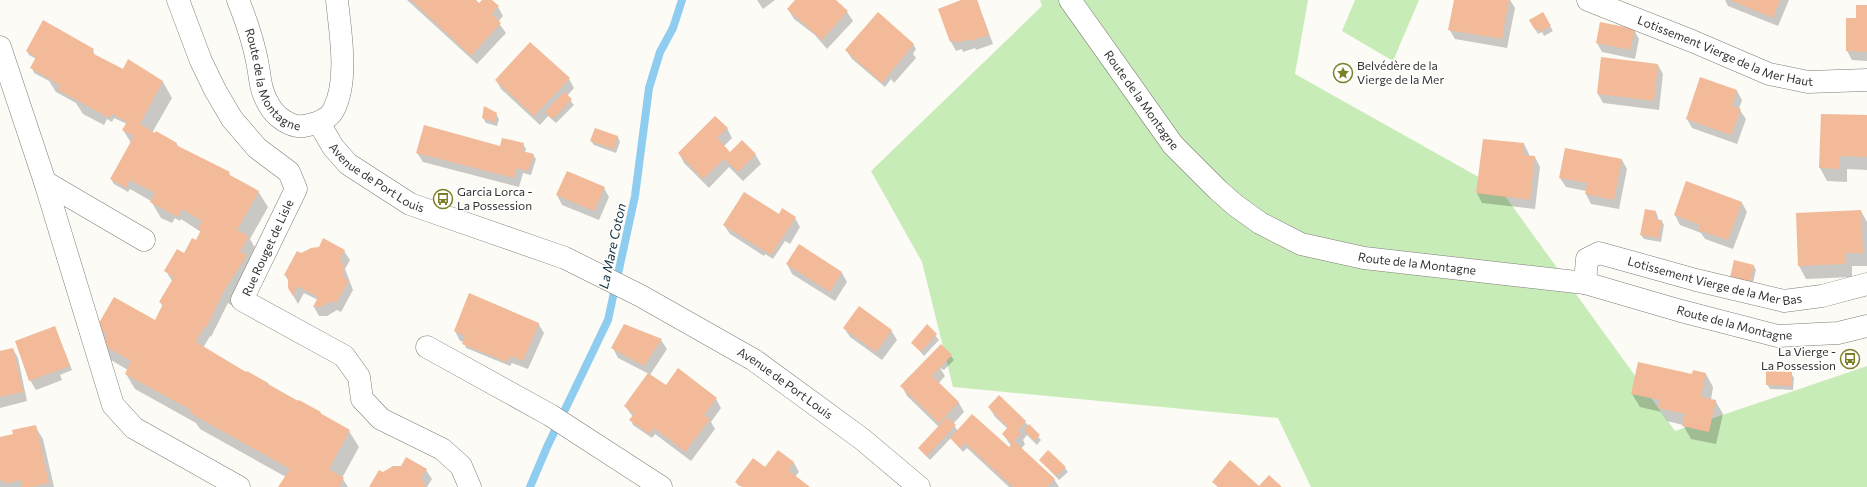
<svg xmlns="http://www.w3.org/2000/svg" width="1867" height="487" font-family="Commissioner,sans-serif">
<rect width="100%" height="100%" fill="#fcfbf5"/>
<!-- green -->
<g fill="#c8ecb8">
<polygon points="1040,0 1308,0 1295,74 1500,189 1675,431 1867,366 1867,487 1311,487 1278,418 953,387 922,262 871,171 1042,6"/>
<polygon points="1355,0 1419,0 1393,61 1342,31"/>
</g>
<!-- shadow -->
<g fill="#0003">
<polygon points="407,0 475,0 479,4 484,0 491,0 498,7 503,16 498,22 506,33 477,64"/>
<polygon points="757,0 775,0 763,9"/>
<polygon points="797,0 834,0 847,12 853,21 827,49 815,35 794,19 788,9"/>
<polygon points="964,0 977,0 993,44 976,50 975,48 963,52 962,49 956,51 951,42 939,9"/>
<polygon points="1455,0 1510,0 1515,8 1507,48 1455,39 1449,29"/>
<polygon points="1725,0 1789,0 1778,26 1728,6"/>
<polygon points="1867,6 1867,61 1852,60 1847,51 1857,19"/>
<polygon points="1543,14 1553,31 1544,36 1542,32 1538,34 1530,20"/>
<polygon points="1634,30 1639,39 1635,59 1602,52 1597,43"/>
<polygon points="913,44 916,49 913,54 916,58 894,83 891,79 885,87 852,59 846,50"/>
<polygon points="93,50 95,56 123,71 128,61 163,82 172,98 152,133 156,135 156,133 177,144 178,147 229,173 231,177 258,191 268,207 250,239 258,253 233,306 228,303 211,337 210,336 203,348 246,374 268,383 270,387 320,412 322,415 349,431 359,447 342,478 348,487 279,487 286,477 200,429 196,423 135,389 126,374 128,370 111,360 102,344 97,328 156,322 163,307 160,302 172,281 166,271 184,255 196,241 201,232 181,219 180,221 175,218 172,223 161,218 151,201 130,189 128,192 114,184 111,179 131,143 123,130 127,124 114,118 112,122 107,119 104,125 83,114 76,103 56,92 49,81 34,73 32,68 36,59 29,55 27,51"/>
<polygon points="1658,65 1663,74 1659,110 1603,103 1598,94"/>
<polygon points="1701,78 1737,91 1742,100 1739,109 1746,119 1737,144 1692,128 1687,119"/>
<polygon points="569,79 574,88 567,96 574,105 556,123 548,116 540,125 501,89 496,80"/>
<polygon points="496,114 499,119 497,126 486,123 483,118"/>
<polygon points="1822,115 1867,116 1867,170 1847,169 1847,182 1827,181 1820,168"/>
<polygon points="727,128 732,138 723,147 730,154 755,154 761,164 743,181 729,167 709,188 684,163 679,153"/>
<polygon points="618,137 620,142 616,153 594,145 591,141"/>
<polygon points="1484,140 1524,144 1529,154 1529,157 1535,157 1540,167 1535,209 1482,203 1477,193"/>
<polygon points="523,144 526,149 525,153 533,155 536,159 531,175 523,173 519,187 423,162 417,153"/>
<polygon points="1622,160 1627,169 1619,209 1591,204 1586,194 1586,191 1566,187 1560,178"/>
<polygon points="1687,182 1742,203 1747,212 1733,249 1705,239 1701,233 1680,225 1675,215"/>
<polygon points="604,188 609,197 599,220 562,205 557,195"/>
<polygon points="1861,211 1867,222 1867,266 1852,266 1852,277 1806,279 1799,266"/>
<polygon points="1656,212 1658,217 1658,220 1662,221 1664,225 1661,242 1644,239 1641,235"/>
<polygon points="779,215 795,218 800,227 790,244 785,241 773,259 765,254 764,256 730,234 724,225"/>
<polygon points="799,246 842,273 847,282 835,301 792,274 787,264"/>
<polygon points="344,251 350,260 345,269 353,290 341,312 337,310 327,316 319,316 314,307 318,300 304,293 298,304 289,288 289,282 285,275 301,254"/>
<polygon points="1735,261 1754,266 1756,270 1751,291"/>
<polygon points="538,323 544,333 528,369 512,363 510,366 466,348 464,342 460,341 455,331"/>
<polygon points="625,325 661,340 667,349 650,375 666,387 716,399 721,408 711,422 715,429 691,461 655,434 652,438 633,425 631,420 633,417 625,406 649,374 618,358 613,348"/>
<polygon points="927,326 939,340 924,356 913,343"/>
<polygon points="55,327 72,370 60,375 62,380 36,390 30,380"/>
<polygon points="844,328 891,330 897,340 882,360 850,337"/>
<polygon points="13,349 18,358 27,401 0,408 0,352"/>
<polygon points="951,356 954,360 944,370 940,368 945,376 939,383 959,403 964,412 953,424 958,431 1009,449 1011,446 1003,434 1008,429 995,417 989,407 1025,422 1041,440 1037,445 1027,435 1023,440 1025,444 1021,449 1054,479 1059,487 1009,487 967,448 963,452 951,438 930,460 922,452 919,448 939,427 907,396 902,386"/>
<polygon points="1791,373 1794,378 1793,390 1770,389 1767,384"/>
<polygon points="1706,374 1713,387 1711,400 1715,400 1723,414 1716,444 1691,439 1683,425 1667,421 1661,412 1640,407 1632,394"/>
<polygon points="35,426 43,439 54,487 0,487 0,438 14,435"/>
<polygon points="778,451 794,463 799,472 795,477 808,487 739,486 736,482 765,469"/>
<polygon points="1040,460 1065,468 1068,472 1059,480"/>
<polygon points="426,470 432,479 427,487 370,487 383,473"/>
</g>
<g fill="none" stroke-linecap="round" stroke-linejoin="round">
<!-- stream -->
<polyline stroke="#8fcdf0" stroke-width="8" points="530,487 547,447 608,320 635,196 649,88 660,52 673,28 682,0"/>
</g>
<!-- building -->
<g fill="#f2ba98">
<polygon points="411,0 476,0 479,3 482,0 492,0 499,6 492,14 501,23 471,56"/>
<polygon points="795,0 836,0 848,11 822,40 787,9"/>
<polygon points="961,0 977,0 989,35 970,41 970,39 957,43 956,40 950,42 938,9"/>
<polygon points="1454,0 1509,0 1502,39 1448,30"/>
<polygon points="1730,0 1780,0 1773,18"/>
<polygon points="1856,5 1867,5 1867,52 1846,51 1846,18 1856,18"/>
<polygon points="878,12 914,44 882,83 845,50"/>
<polygon points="1543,12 1551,26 1540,32 1538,28 1535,30 1529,20"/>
<polygon points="43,20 94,49 92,53 123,69 128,59 163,81 140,124 155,133 156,131 177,143 176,145 230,172 228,174 259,191 237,230 249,236 240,252 247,255 224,291 206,328 204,327 196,342 246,372 247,371 268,383 268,384 298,401 299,400 321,412 320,413 350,430 329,469 344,478 339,487 278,487 290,469 190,413 191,410 125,374 131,361 101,344 107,334 96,328 114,297 155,320 163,304 159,302 174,277 164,271 177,249 184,253 192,238 196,240 201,230 198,228 202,221 182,209 178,217 150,202 155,193 130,180 126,188 110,179 134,136 122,130 127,122 112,114 109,118 73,98 58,90 60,85 30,68 36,57 26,51"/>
<polygon points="1600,22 1635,29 1630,50 1596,43"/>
<polygon points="530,42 570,78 534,116 495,80"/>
<polygon points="1601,57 1658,64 1654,101 1597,94"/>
<polygon points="1700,77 1737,90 1732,106 1741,109 1731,135 1686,119"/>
<polygon points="564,92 572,99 553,119 545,112"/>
<polygon points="484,106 497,113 495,122 482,118"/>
<polygon points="1821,114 1867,115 1867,157 1840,156 1840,169 1819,168"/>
<polygon points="715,116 728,128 717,138 730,152 742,140 756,154 738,172 724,159 703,179 678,153"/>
<polygon points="424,125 500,146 502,138 524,143 522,151 534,154 528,171 517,168 514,178 416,153"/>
<polygon points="595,128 618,136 614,149 590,141"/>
<polygon points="1483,139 1524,143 1523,155 1535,156 1530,200 1476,193"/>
<polygon points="1565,148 1622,159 1614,200 1585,194 1587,183 1559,178"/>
<polygon points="567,171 605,187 594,211 556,195"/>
<polygon points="1686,181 1742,202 1728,240 1698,230 1700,225 1674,215"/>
<polygon points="744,192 779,214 782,208 796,217 771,255 723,225"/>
<polygon points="1645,209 1656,211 1655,219 1662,220 1659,238 1640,235"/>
<polygon points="1861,210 1863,253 1845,253 1845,264 1798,266 1796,213"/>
<polygon points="323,238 345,250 340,259 344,266 344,278 349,280 336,303 331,301 321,307 313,307 318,297 297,286 293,296 288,288 288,277 284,275 297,251 301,253 311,248 319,247"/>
<polygon points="799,244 842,272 830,292 786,264"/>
<polygon points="1734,260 1754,265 1749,287 1729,282"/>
<polygon points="469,293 539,323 523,361 511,356 507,362 462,344 465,336 454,331"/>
<polygon points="859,306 892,330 876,352 843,328"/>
<polygon points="624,324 662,339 644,366 611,348"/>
<polygon points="927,324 937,334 921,352 911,343"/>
<polygon points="55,326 70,366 29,381 15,341"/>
<polygon points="941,344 952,355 932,376 959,402 939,423 900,386"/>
<polygon points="13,348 23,392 0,397 0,351"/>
<polygon points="1638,362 1692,374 1693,370 1706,373 1701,397 1716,400 1709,432 1682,426 1685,414 1658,408 1660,400 1631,394"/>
<polygon points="678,368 717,398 704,415 710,419 685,452 654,428 650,434 629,420 634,414 624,406 648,373 666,385"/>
<polygon points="1766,371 1792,372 1791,386 1766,385"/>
<polygon points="999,395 1026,421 1018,431 1021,434 1014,441 1055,479 1047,487 1013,487 965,443 960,448 950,438 972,414 1009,447 1012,444 1002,434 1008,427 988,407"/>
<polygon points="947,417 956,425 927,456 918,448"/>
<polygon points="1029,424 1040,435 1034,441 1024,430"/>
<polygon points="36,425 49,483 32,487 22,487 21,480 5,484 4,480 0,481 0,437 13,434 12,430"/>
<polygon points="778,450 794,462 788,470 810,487 742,487 735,482 753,458 765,467"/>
<polygon points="1048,450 1066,467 1056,476 1039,460"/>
<polygon points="406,457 427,469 421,478 426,487 369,487 379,470 383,472 393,466 401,466"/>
<polygon points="1230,460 1259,486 1269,475 1282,487 1218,487 1212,482"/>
</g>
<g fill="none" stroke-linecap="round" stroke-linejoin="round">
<!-- minor casing -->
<g stroke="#7e7d78" stroke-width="23">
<g id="minor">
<polyline points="178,0 201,61 215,90 232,119 257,148 289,172 296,189 242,300 344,356 359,377 362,399 381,419 442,449 461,466 470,487"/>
<path id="s1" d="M 1588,0 L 1692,41 L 1769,74 L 1808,82 L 1867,80"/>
<polyline points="0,47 45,182 113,405 134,428 239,487"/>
<polyline points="45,182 144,240"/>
<path id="s2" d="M 1585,283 L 1587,259 L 1599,253 L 1696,280 L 1784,301 L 1822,296 L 1867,284"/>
<polyline points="427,347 550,415 661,487"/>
</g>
</g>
<!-- tertiary casing -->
<g stroke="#7e7d78" stroke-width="23">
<g id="tertiary">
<path id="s3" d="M 319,123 L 333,147 L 348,164 L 410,204 L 565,258 L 641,296 L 754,360 L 862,439 L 919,487"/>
</g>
</g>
<!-- secondary casing -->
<g stroke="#7e7d78" stroke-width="23">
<g id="secondary">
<path id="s4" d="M 238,0 C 246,20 253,40 257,61 C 261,79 259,88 269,105 C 275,116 290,128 304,126 C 315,124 329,120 334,109 C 349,79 340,32 337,0"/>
<path id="s5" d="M 1070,0 L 1173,145 L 1218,190 L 1235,205 L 1260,223 L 1301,244 L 1364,258 L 1585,283 L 1681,311 L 1778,336 L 1838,333 L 1867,326"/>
</g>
</g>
<!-- minor -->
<use href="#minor" stroke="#fff" stroke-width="22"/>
<!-- tertiary -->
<use href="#tertiary" stroke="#fff" stroke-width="22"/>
<!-- secondary -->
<use href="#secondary" stroke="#fff" stroke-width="22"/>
</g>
<!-- icons -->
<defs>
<g id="sight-ring" transform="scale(1)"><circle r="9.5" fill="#fff" stroke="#7d7f28" stroke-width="1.5"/><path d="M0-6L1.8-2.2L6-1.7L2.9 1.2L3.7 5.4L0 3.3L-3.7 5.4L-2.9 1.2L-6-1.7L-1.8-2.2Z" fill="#7d7f28"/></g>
<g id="bus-ring" transform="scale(1)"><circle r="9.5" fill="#fff" stroke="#7d7f28" stroke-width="1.5"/><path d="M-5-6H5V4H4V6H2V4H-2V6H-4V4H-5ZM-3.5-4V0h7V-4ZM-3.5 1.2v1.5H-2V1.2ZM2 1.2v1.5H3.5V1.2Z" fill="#7d7f28"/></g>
</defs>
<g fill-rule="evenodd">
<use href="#sight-ring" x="1343" y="73"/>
<use href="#bus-ring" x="443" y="199"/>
<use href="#bus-ring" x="1850" y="359"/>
</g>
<g text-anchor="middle" stroke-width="3" stroke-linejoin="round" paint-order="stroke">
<!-- street labels -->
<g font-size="12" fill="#333330" stroke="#fff">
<text dy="4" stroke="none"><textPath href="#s1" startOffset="147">Lotissement Vierge de la Mer Haut</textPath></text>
<text dy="4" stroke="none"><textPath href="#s4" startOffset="90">Route de la Montagne</textPath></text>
<text dy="4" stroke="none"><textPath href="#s5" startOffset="123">Route de la Montagne</textPath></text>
<text dy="4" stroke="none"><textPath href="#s3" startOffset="82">Avenue de Port Louis</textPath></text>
<text transform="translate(268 248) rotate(-65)" y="4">Rue Rouget de Lisle</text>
<text dy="4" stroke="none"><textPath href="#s5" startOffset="459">Route de la Montagne</textPath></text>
<text dy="4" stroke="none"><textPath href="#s2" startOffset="157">Lotissement Vierge de la Mer Bas</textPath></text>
<text dy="4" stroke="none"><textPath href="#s5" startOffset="783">Route de la Montagne</textPath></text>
<text dy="4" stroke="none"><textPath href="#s3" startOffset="542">Avenue de Port Louis</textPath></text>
</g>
<!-- poi labels -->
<g font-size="12" fill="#333330" stroke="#fff" text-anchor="start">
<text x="1357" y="70">Belvédère de la<tspan x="1357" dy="14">Vierge de la Mer</tspan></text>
<text x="457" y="196">Garcia Lorca -<tspan x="457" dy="14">La Possession</tspan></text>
<text x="1836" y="356" text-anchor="end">La Vierge -<tspan x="1836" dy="14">La Possession</tspan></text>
</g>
<!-- water labels -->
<g font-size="13" font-style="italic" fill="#112e3c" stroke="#fff">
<text transform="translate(612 246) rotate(-78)" y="5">La Mare Coton</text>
</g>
</g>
</svg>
